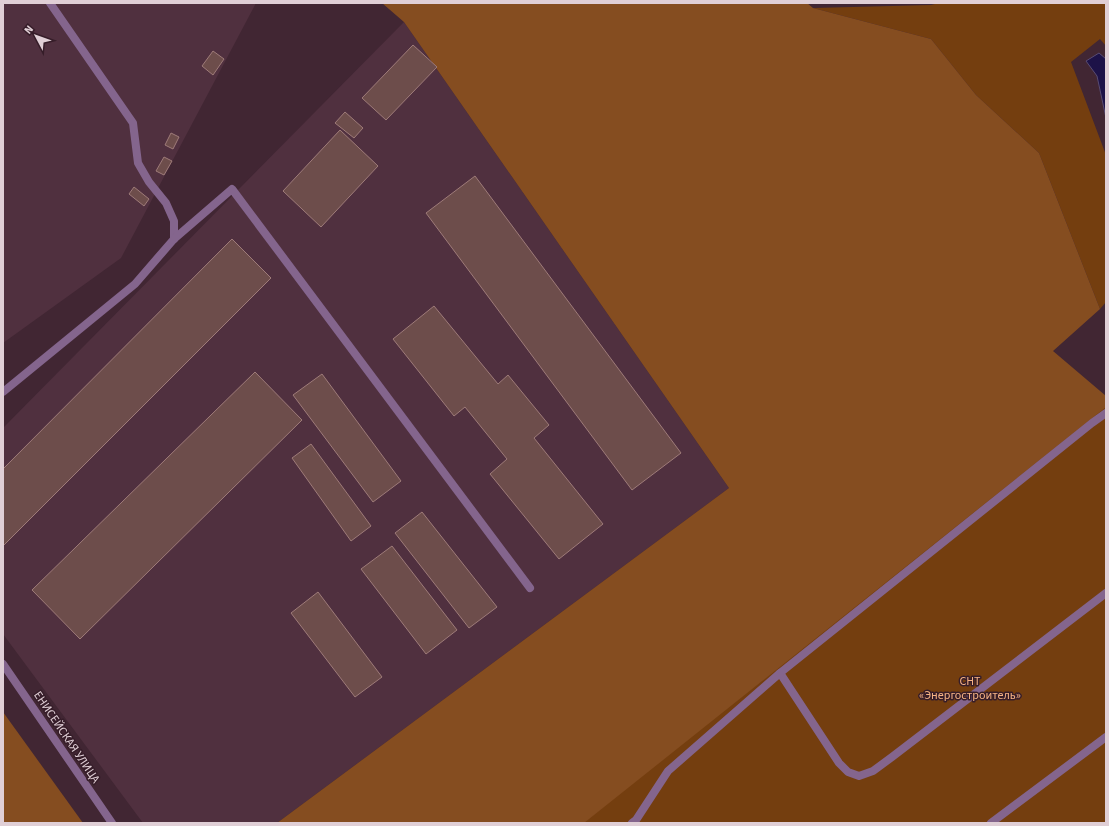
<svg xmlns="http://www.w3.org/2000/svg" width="1109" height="826" font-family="'Source Sans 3',sans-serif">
<rect width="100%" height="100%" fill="#412633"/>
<!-- built -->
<g fill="#50303f">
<polygon points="3,3 256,3 121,258 3,343"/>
<polygon points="404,22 729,488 277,823 143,823 3,634 3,428"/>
</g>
<!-- green -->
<g fill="#743e0f">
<polygon points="939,3 1106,3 1106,46 1100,39 1071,62 1106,155 1106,302 1100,309 1039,153 976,95 931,39 813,8 931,5"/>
<polygon points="1106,404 1106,823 583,823"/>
</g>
<!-- forest -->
<g fill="#854d20">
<polygon points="382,3 807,3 813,8 931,39 976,95 1039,153 1100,309 1053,351 1106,396 1106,407 584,823 277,823 729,488 404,22"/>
<polygon points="3,712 83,823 3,823"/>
</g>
<!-- water -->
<polygon fill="#1d1248" stroke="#584b73" points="1099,53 1106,59 1106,118 1097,76 1086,61"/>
<!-- building -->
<g fill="#6d4d4b" stroke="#9e7b79">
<polygon points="413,45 437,67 386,120 362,98"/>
<polygon points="213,51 224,59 213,75 202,66"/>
<polygon points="345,112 363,128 354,138 335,123"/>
<polygon points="340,130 378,166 321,227 283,191"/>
<polygon points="171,133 179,137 173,149 165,145"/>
<polygon points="164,157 172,161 164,175 156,171"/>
<polygon points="475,176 681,453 632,490 426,213"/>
<polygon points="134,187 149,199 144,206 129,194"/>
<polygon points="232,239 271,278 3,546 3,469"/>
<polygon points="434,306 498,384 508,375 549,425 534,438 603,524 559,559 490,474 507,459 465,407 454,416 393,339"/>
<polygon points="255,372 302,420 80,639 32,590"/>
<polygon points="322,374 401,481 373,502 293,395"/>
<polygon points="311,444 371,526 351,541 292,458"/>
<polygon points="422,512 497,607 469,628 395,533"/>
<polygon points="392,546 457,630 426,654 361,569"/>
<polygon points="318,592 382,677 355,697 291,613"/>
</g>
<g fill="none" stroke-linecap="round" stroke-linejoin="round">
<!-- service -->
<g stroke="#84658d" stroke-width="8">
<polyline points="50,3 133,123 138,163 149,182 166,203 174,221 174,239"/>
<polyline points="3,392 135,284 174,239 232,189 530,588"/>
<polyline points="780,673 839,763 848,772 859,776 873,771 892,757 1106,593"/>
<polyline points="632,823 636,820 668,771 780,673 1092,423 1106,413"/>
<polyline points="991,823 1106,737"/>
</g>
<!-- tertiary -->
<polyline stroke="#84658d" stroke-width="8" points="3,664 112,823"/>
</g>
<g text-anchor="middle" stroke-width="3" stroke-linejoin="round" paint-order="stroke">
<!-- park labels -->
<g font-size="12" fill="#f6b384" stroke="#361d29">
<text x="970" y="685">СНТ<tspan x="970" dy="14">«Энергостроитель»</tspan></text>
</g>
<!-- street labels -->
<g font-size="12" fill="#e0cfd6" stroke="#361d29">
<text transform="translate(67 737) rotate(56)" y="4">ЕНИСЕЙСКАЯ УЛИЦА</text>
</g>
</g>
<!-- border -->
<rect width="1109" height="826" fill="none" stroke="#e0cfd6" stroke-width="8"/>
<!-- north arrow -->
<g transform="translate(36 36) rotate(311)" stroke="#361d29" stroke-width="3" paint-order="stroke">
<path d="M0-3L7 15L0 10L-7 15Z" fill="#e0cfd6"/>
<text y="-6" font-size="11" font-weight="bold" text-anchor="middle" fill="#e0cfd6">N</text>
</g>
</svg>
